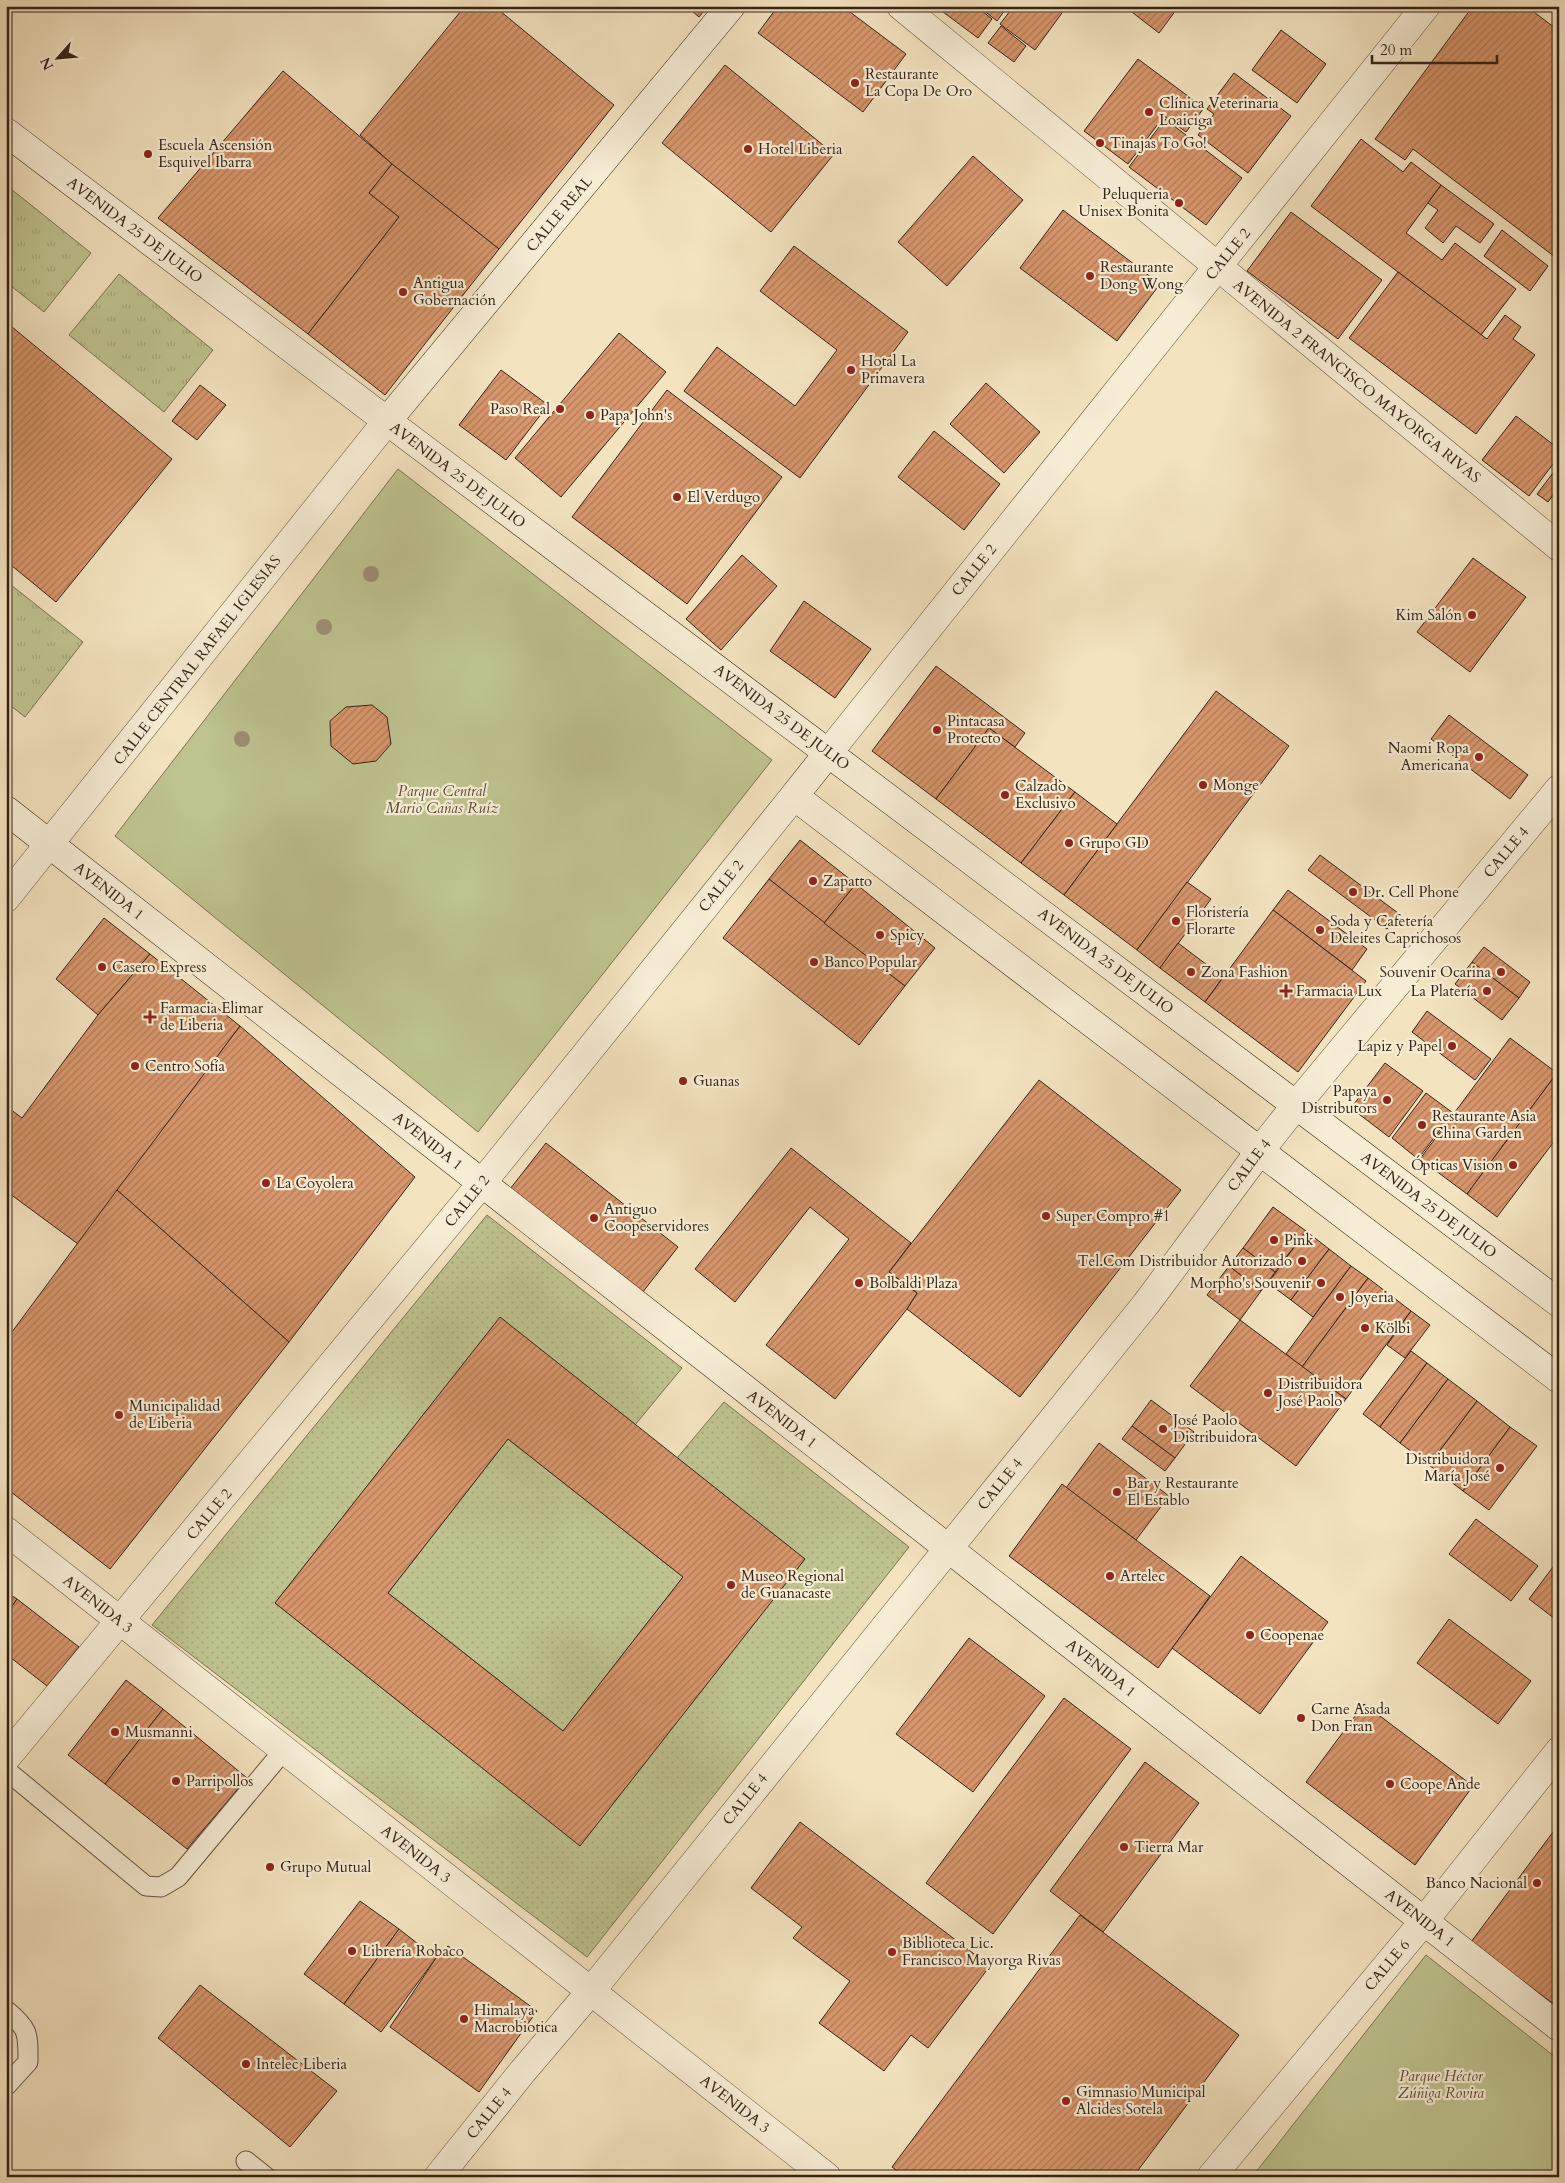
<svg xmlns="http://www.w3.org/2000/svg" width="1565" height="2183" font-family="Cardo,serif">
<defs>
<pattern id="grass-tufts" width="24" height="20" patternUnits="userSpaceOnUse" patternTransform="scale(1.25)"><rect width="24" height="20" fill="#bec38f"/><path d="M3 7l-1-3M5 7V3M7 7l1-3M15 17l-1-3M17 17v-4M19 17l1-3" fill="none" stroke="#a4a77b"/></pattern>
<pattern id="garden-dots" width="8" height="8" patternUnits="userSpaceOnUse" patternTransform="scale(1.25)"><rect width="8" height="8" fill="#bec38f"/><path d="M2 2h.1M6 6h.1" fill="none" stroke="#a4a77b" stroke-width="1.8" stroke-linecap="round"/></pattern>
<pattern id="building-hatch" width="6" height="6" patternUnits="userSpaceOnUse" patternTransform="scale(1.25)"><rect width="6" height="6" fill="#d8966c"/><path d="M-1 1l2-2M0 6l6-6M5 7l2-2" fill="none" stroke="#b07a58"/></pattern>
</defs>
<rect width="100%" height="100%" fill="#f3e3bf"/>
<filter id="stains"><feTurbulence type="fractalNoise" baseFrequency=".004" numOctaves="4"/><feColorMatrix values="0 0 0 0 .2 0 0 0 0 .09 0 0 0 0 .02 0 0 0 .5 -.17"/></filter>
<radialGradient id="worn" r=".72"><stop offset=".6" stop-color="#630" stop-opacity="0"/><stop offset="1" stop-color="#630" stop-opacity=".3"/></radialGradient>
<!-- grass -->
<g fill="url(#grass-tufts)" stroke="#7a7353">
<polygon points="6,185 91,253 44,312 6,282"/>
<polygon points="119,274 213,350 164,412 69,335"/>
<polygon points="6,581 83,642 25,717 6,702"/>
</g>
<!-- park -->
<g fill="#bec38f" stroke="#7a7353">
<polygon points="398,469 772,760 478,1132 115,836"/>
<polygon points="1426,1955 1559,2060 1559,2177 1252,2177"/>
</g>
<!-- garden -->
<g fill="url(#garden-dots)" stroke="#7a7353">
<polygon points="487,1215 682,1368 635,1425 500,1318 275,1603 580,1845 804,1559 677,1458 724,1402 909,1547 587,1957 152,1625"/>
<polygon points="508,1439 683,1577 563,1731 388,1593"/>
</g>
<!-- building -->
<g fill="url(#building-hatch)" stroke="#352317" fill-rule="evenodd">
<polygon points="465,6 494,6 614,105 499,249 392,164 360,135"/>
<polygon points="686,6 708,6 699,17"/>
<polygon points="778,6 842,6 906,54 863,112 758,33"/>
<polygon points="935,6 976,6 992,19 978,38"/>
<polygon points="978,6 1008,6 997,21"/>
<polygon points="1014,6 1027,6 1030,9 1032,6 1067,6 1035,50 1000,24"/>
<polygon points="1124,6 1179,6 1159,33"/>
<polygon points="1473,6 1526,6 1559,31 1559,260 1413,149 1405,160 1375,139"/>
<polygon points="1001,26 1026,46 1014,62 988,43"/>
<polygon points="1281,30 1326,64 1297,103 1252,70"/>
<polygon points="1138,59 1204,108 1186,132 1164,116 1128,164 1084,131"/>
<polygon points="725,65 834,154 771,232 662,143"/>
<polygon points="283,71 392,164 369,193 399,217 308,334 158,218"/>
<polygon points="1234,73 1291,116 1248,173 1198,135 1214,114 1207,109"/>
<polygon points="1165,119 1242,178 1206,225 1129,167"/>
<polygon points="1361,139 1403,172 1411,162 1441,185 1406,233 1442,260 1455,243 1516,289 1481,335 1311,206"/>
<polygon points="973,156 1023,200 947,286 898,242"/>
<polygon points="392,164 499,249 385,395 308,334 399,217 369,193"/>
<polygon points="1441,185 1494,224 1480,243 1456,226 1443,243 1425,228 1438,210 1428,203"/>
<polygon points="1063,210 1160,284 1117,341 1020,268"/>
<polygon points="1291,212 1382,280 1338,339 1247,271"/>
<polygon points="1502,230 1548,266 1530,291 1484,256"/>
<polygon points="794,246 908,332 800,478 684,391 717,347 795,406 837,350 760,291"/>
<polygon points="1398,272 1487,339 1505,315 1521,327 1513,339 1535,355 1476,434 1349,338"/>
<polygon points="6,322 172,459 56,602 6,561"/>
<polygon points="619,333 666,372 561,497 515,458"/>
<polygon points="501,370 548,405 506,460 459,425"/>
<polygon points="986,383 1040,432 1004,473 950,424"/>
<polygon points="200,385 226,405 197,440 172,421"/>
<polygon points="667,390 782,477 687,604 572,517"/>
<polygon points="1516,416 1559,449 1559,456 1529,496 1482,460"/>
<polygon points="934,431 1000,484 964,530 898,477"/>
<polygon points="1559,465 1559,487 1548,502 1537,494"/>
<polygon points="742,555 777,586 721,650 686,619"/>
<polygon points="1473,558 1526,597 1470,672 1417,632"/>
<polygon points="804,601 871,649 835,698 770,651"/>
<polygon points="936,666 1025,733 1015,747 989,728 936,799 872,751"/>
<polygon points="1216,691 1289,746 1137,950 1064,895"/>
<polygon points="372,705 387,717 391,744 376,761 353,764 331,746 330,721 346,707"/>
<polygon points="1449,715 1528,775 1510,799 1431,739"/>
<polygon points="989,728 1075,792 1021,863 936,799"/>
<polygon points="1075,792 1117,824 1064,895 1021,863"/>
<polygon points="800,840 856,884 824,923 769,879"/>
<polygon points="1320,855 1398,913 1387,929 1308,870"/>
<polygon points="769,879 905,986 859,1045 723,938"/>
<polygon points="1187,882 1211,899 1160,968 1137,950"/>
<polygon points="856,884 935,948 905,986 824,923"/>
<polygon points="1288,890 1367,949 1352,970 1273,910"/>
<polygon points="1273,910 1366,981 1298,1072 1205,1002"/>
<polygon points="104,918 150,954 98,1015 56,979"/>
<polygon points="1178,943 1223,977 1205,1002 1160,968"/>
<polygon points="1484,947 1530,982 1519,998 1472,962"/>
<polygon points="150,954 240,1026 78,1244 6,1191 6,1106 22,1118 98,1015"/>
<polygon points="1472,962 1519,998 1502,1020 1455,984"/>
<polygon points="1427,1011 1491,1059 1475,1080 1412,1032"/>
<polygon points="240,1026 415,1177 289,1342 117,1190"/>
<polygon points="1510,1038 1557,1073 1467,1194 1420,1159"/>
<polygon points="1385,1063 1423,1091 1389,1137 1351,1108"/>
<polygon points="1557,1073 1559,1075 1559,1135 1497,1217 1467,1194"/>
<polygon points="1039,1080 1181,1190 1020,1397 907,1309 917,1293 889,1272"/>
<polygon points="1426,1093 1453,1113 1418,1159 1392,1138"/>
<polygon points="546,1143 678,1247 642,1293 510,1189"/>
<polygon points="791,1148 911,1243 889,1272 917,1293 907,1309 835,1399 766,1345 849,1239 810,1207 735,1302 695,1269"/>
<polygon points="117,1190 289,1342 110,1569 6,1488 6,1340"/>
<polygon points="1273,1207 1306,1231 1275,1272 1243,1248"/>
<polygon points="1306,1231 1329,1249 1291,1300 1268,1283"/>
<polygon points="1243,1248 1275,1272 1261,1291 1229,1266"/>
<polygon points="1329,1249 1351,1266 1313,1317 1291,1300"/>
<polygon points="1229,1266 1261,1291 1240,1320 1207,1295"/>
<polygon points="1351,1266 1368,1278 1302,1367 1286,1354"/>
<polygon points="1368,1278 1411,1311 1346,1399 1302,1367"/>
<polygon points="1411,1311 1430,1325 1405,1358 1387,1345"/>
<path d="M 500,1317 L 805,1559 L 580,1846 L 275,1603 ZM 508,1439 L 683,1577 L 563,1731 L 388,1593 Z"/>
<polygon points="1240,1320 1346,1399 1296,1466 1190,1386"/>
<polygon points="1411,1351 1427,1363 1380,1427 1363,1414"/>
<polygon points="1427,1363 1448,1379 1400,1443 1380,1427"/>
<polygon points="1448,1379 1477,1401 1429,1465 1400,1443"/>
<polygon points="1151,1400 1194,1432 1175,1458 1132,1426"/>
<polygon points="1477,1401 1510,1427 1463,1491 1429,1465"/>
<polygon points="1132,1426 1175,1458 1165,1471 1122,1439"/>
<polygon points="1510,1427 1537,1446 1489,1510 1463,1491"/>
<polygon points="1099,1443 1169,1496 1136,1540 1066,1488"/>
<polygon points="1062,1484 1210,1596 1158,1668 1009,1556"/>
<polygon points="1476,1519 1538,1566 1511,1601 1449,1554"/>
<polygon points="1241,1556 1328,1622 1260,1714 1172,1648"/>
<polygon points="1559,1559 1559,1622 1529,1599"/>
<polygon points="6,1592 17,1599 6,1615"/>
<polygon points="17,1599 79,1647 47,1686 6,1654 6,1615"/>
<polygon points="1449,1619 1531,1681 1498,1724 1417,1663"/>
<polygon points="969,1638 1045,1696 973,1792 896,1734"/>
<polygon points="126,1680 163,1709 105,1784 68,1755"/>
<polygon points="1064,1698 1131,1749 993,1934 926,1883"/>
<polygon points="1364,1704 1473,1786 1415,1865 1306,1782"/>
<polygon points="163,1709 247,1778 187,1849 105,1784"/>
<polygon points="6,1724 15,1731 6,1741"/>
<polygon points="1145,1762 1199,1803 1103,1932 1050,1891"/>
<polygon points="800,1822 990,1966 928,2048 911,2035 884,2071 819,2023 850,1981 793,1938 802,1927 751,1888"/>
<polygon points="1559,1824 1559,2008 1471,1942"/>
<polygon points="360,1901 399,1929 344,2004 304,1974"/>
<polygon points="1080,1915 1239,2035 1133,2177 905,2177 892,2167"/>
<polygon points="399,1929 436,1958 381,2032 344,2004"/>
<polygon points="448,1946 537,2011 479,2092 390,2027 436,1958"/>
<polygon points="200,1985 337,2091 290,2147 158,2038"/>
</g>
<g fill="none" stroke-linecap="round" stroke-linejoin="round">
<!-- lane casing -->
<g stroke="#645341" stroke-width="21">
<g id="lane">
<polyline points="6,1770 146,1886 161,1887 178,1877 284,1750"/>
<path d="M 6,2010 C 29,2029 28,2033 28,2062 L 6,2086"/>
<polyline points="246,2161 266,2177"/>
</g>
</g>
<!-- street casing -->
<g stroke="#645341" stroke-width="29">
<g id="street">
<polyline points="901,6 1559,547"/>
<polyline points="829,752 1426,6"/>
<polyline points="6,898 387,421"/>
<polyline points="6,1531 827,2177"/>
<polyline points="6,1758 482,1183 794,796"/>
<polyline points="438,2177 523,2071 591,1991 1146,1304 1259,1152 1296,1105 1559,789"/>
<polyline points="1211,2177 1424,1921 1559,1751"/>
</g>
</g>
<!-- secondary casing -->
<g stroke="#352317" stroke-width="29">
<g id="secondary">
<polyline points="6,132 387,421 1559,1303"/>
<polyline points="387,421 731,6"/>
<polyline points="829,752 794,796 1559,1379"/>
<polyline points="6,810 1559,2027"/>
</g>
</g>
<!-- lane -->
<use href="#lane" stroke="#f7edd5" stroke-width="19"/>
<!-- street -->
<use href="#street" stroke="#f7edd5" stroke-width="28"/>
<!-- secondary -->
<use href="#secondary" stroke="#f7edd5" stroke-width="28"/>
</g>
<!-- trees -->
<g fill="#9d8f73">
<circle cx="371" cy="574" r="8"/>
<circle cx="324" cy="627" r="8"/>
<circle cx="242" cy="739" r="8"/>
</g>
<!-- markers -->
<g fill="#8f2418" stroke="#f7edd5" stroke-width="2">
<circle cx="855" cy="83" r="5"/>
<circle cx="1149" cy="112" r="5"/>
<circle cx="1100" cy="143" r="5"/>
<circle cx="748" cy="149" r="5"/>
<circle cx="148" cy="154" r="5"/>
<circle cx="1179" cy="203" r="5"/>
<circle cx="1090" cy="276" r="5"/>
<circle cx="403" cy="292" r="5"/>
<circle cx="851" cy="370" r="5"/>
<circle cx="560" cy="409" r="5"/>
<circle cx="590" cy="415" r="5"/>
<circle cx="677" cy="497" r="5"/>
<circle cx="1472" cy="615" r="5"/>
<circle cx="937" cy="730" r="5"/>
<circle cx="1479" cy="757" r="5"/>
<circle cx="1203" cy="785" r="5"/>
<circle cx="1005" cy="795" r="5"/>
<circle cx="1069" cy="843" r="5"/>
<circle cx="813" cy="881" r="5"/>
<circle cx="1353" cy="892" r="5"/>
<circle cx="1176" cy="921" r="5"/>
<circle cx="1320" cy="930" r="5"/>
<circle cx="880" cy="935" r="5"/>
<circle cx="814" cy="962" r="5"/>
<circle cx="102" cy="967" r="5"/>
<circle cx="1191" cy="972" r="5"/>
<circle cx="1501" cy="972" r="5"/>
<path d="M1283.5 983.5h5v5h5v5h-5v5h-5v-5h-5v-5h5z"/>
<circle cx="1487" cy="991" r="5"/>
<path d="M147.5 1009.5h5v5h5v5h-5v5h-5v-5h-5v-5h5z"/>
<circle cx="1452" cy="1046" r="5"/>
<circle cx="135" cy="1066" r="5"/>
<circle cx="683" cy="1081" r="5"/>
<circle cx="1387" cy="1100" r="5"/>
<circle cx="1422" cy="1125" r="5"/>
<circle cx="1513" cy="1165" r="5"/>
<circle cx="266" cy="1183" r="5"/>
<circle cx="1046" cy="1216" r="5"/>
<circle cx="594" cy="1218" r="5"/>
<circle cx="1274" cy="1240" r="5"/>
<circle cx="1302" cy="1261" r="5"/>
<circle cx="859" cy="1283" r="5"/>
<circle cx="1321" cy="1283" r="5"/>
<circle cx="1340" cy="1297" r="5"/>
<circle cx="1365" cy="1328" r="5"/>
<circle cx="1268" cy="1393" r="5"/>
<circle cx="119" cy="1415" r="5"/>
<circle cx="1163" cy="1429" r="5"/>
<circle cx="1500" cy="1468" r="5"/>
<circle cx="1117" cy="1492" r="5"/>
<circle cx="1110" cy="1576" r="5"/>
<circle cx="731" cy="1585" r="5"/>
<circle cx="1250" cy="1635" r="5"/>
<circle cx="1301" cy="1718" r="5"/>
<circle cx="115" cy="1732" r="5"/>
<circle cx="176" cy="1781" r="5"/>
<circle cx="1390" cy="1784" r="5"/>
<circle cx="1124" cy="1847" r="5"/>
<circle cx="270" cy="1867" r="5"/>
<circle cx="1537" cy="1883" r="5"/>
<circle cx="352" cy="1951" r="5"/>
<circle cx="892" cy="1952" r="5"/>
<circle cx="464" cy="2019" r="5"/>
<circle cx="246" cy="2064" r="5"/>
<circle cx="1066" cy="2101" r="5"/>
</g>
<g text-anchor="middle" stroke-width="4.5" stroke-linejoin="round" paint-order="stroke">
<!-- poi labels -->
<g font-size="15" fill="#352317" stroke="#f7edd5" text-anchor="start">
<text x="865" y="79">Restaurante<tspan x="865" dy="17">La Copa De Oro</tspan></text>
<text x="1159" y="108">Clínica Veterinaria<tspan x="1159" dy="17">Loaiciga</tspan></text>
<text x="1110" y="148">Tinajas To Go!</text>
<text x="158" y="150">Escuela Ascensión<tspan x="158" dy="17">Esquivel Ibarra</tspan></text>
<text x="758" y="154">Hotel Liberia</text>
<text x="1169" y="199" text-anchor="end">Peluqueria<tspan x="1169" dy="17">Unisex Bonita</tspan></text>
<text x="1100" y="272">Restaurante<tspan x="1100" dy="17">Dong Wong</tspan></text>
<text x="413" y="288">Antigua<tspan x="413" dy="17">Gobernación</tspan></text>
<text x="861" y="366">Hotal La<tspan x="861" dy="17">Primavera</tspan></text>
<text x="550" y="414" text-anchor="end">Paso Real</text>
<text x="600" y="420">Papa John's</text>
<text x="687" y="502">El Verdugo</text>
<text x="1462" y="620" text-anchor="end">Kim Salón</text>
<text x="947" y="726">Pintacasa<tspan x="947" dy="17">Protecto</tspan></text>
<text x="1469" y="753" text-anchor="end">Naomi Ropa<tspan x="1469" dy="17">Americana</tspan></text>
<text x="1213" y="790">Monge</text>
<text x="1015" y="791">Calzado<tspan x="1015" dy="17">Exclusivo</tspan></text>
<text x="1079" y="848">Grupo GD</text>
<text x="823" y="886">Zapatto</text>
<text x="1363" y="897">Dr. Cell Phone</text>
<text x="1186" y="917">Floristería<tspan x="1186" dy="17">Florarte</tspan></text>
<text x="1330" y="926">Soda y Cafetería<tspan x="1330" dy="17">Deleites Caprichosos</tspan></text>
<text x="890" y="940">Spicy</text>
<text x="824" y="967">Banco Popular</text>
<text x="112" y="972">Casero Express</text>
<text x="1201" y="977">Zona Fashion</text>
<text x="1491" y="977" text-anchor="end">Souvenir Ocarina</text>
<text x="1296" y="996">Farmacia Lux</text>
<text x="1477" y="996" text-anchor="end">La Platería</text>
<text x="160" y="1013">Farmacia Elimar<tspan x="160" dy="17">de Liberia</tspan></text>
<text x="1442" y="1051" text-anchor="end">Lapiz y Papel</text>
<text x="145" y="1071">Centro Sofía</text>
<text x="693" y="1086">Guanas</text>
<text x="1377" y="1096" text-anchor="end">Papaya<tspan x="1377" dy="17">Distributors</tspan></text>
<text x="1432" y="1121">Restaurante Asia<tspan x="1432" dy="17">China Garden</tspan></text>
<text x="1503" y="1170" text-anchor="end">Ópticas Vision</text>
<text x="276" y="1188">La Coyolera</text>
<text x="604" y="1214">Antiguo<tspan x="604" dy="17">Coopeservidores</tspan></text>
<text x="1056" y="1221">Super Compro #1</text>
<text x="1284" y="1245">Pink</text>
<text x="1292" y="1266" text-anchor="end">Tel.Com Distribuidor Autorizado</text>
<text x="869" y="1288">Bolbaldi Plaza</text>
<text x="1311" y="1288" text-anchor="end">Morpho's Souvenir</text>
<text x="1350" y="1302">Joyeria</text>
<text x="1375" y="1333">Kölbi</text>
<text x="1278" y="1389">Distribuidora<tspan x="1278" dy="17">José Paolo</tspan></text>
<text x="129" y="1411">Municipalidad<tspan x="129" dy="17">de Liberia</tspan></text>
<text x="1173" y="1425">José Paolo<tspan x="1173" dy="17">Distribuidora</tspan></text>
<text x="1490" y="1464" text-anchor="end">Distribuidora<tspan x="1490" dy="17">María José</tspan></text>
<text x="1127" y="1488">Bar y Restaurante<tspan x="1127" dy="17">El Establo</tspan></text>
<text x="741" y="1581">Museo Regional<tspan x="741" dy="17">de Guanacaste</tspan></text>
<text x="1120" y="1581">Artelec</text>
<text x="1260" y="1640">Coopenae</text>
<text x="1311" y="1714">Carne Asada<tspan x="1311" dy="17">Don Fran</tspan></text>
<text x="125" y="1737">Musmanni</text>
<text x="186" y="1786">Parripollos</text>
<text x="1400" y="1789">Coope Ande</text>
<text x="1134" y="1852">Tierra Mar</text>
<text x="280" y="1872">Grupo Mutual</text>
<text x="1527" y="1888" text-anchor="end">Banco Nacional</text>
<text x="902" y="1948">Biblioteca Lic.<tspan x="902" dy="17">Francisco Mayorga Rivas</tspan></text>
<text x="362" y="1956">Librería Robaco</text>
<text x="474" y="2015">Himalaya<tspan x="474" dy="17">Macrobiotica</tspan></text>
<text x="256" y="2069">Intelec Liberia</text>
<text x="1076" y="2097">Gimnasio Municipal<tspan x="1076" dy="17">Alcides Sotela</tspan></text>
</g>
<!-- street labels -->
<g font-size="15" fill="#352317" stroke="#f7edd5">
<text transform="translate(559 214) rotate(-50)" y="5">CALLE REAL</text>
<text transform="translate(135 230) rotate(37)" y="5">AVENIDA 25 DE JULIO</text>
<text transform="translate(1228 254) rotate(-51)" y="5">CALLE 2</text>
<text transform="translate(1357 381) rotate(39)" y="5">AVENIDA 2 FRANCISCO MAYORGA RIVAS</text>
<text transform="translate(458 475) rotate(37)" y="5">AVENIDA 25 DE JULIO</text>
<text transform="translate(974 570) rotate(-51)" y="5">CALLE 2</text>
<text transform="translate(197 660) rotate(-52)" y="5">CALLE CENTRAL RAFAEL IGLESIAS</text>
<text transform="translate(782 717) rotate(37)" y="5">AVENIDA 25 DE JULIO</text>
<text transform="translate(1506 852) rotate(-50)" y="5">CALLE 4</text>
<text transform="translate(721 886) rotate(-51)" y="5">CALLE 2</text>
<text transform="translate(109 891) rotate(38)" y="5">AVENIDA 1</text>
<text transform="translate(1106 961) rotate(37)" y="5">AVENIDA 25 DE JULIO</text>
<text transform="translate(428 1141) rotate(38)" y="5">AVENIDA 1</text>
<text transform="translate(1249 1165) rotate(-53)" y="5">CALLE 4</text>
<text transform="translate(467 1201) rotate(-51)" y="5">CALLE 2</text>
<text transform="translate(1429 1205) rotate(37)" y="5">AVENIDA 25 DE JULIO</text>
<text transform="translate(782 1419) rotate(38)" y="5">AVENIDA 1</text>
<text transform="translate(1000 1484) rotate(-51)" y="5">CALLE 4</text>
<text transform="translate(209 1514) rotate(-50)" y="5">CALLE 2</text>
<text transform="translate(98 1604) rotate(38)" y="5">AVENIDA 3</text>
<text transform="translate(1101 1668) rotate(38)" y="5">AVENIDA 1</text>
<text transform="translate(745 1799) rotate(-51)" y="5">CALLE 4</text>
<text transform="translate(416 1854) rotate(38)" y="5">AVENIDA 3</text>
<text transform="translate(1420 1918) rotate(38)" y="5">AVENIDA 1</text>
<text transform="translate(1387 1965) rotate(-50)" y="5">CALLE 6</text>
<text transform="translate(735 2104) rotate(38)" y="5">AVENIDA 3</text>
<text transform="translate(489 2113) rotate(-51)" y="5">CALLE 4</text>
</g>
<!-- park labels -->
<g font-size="15" font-style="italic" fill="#574b35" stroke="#f7edd5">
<text x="442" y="796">Parque Central<tspan x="442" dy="17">Mario Cañas Ruíz</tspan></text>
<text x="1441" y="2081">Parque Héctor<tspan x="1441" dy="17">Zúñiga Rovira</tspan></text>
</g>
</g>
<!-- margin -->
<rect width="1565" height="2183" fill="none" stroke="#f3e3bf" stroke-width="25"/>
<rect x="8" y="8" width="1550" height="2168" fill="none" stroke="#352317" stroke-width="2.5"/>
<rect x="12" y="12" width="1540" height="2158" fill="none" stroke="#352317"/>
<!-- north arrow -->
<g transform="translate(58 58) rotate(243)" stroke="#f7edd5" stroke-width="4" paint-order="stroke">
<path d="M0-4L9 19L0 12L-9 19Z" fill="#352317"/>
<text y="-8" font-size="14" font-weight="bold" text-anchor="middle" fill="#352317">N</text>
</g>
<!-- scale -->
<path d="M1372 55v8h125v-8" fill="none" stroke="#352317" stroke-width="2.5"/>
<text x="1380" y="55" font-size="15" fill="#352317" stroke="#f7edd5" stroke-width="4" paint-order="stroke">20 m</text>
<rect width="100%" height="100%" filter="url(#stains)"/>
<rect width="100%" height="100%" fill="url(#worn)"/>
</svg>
